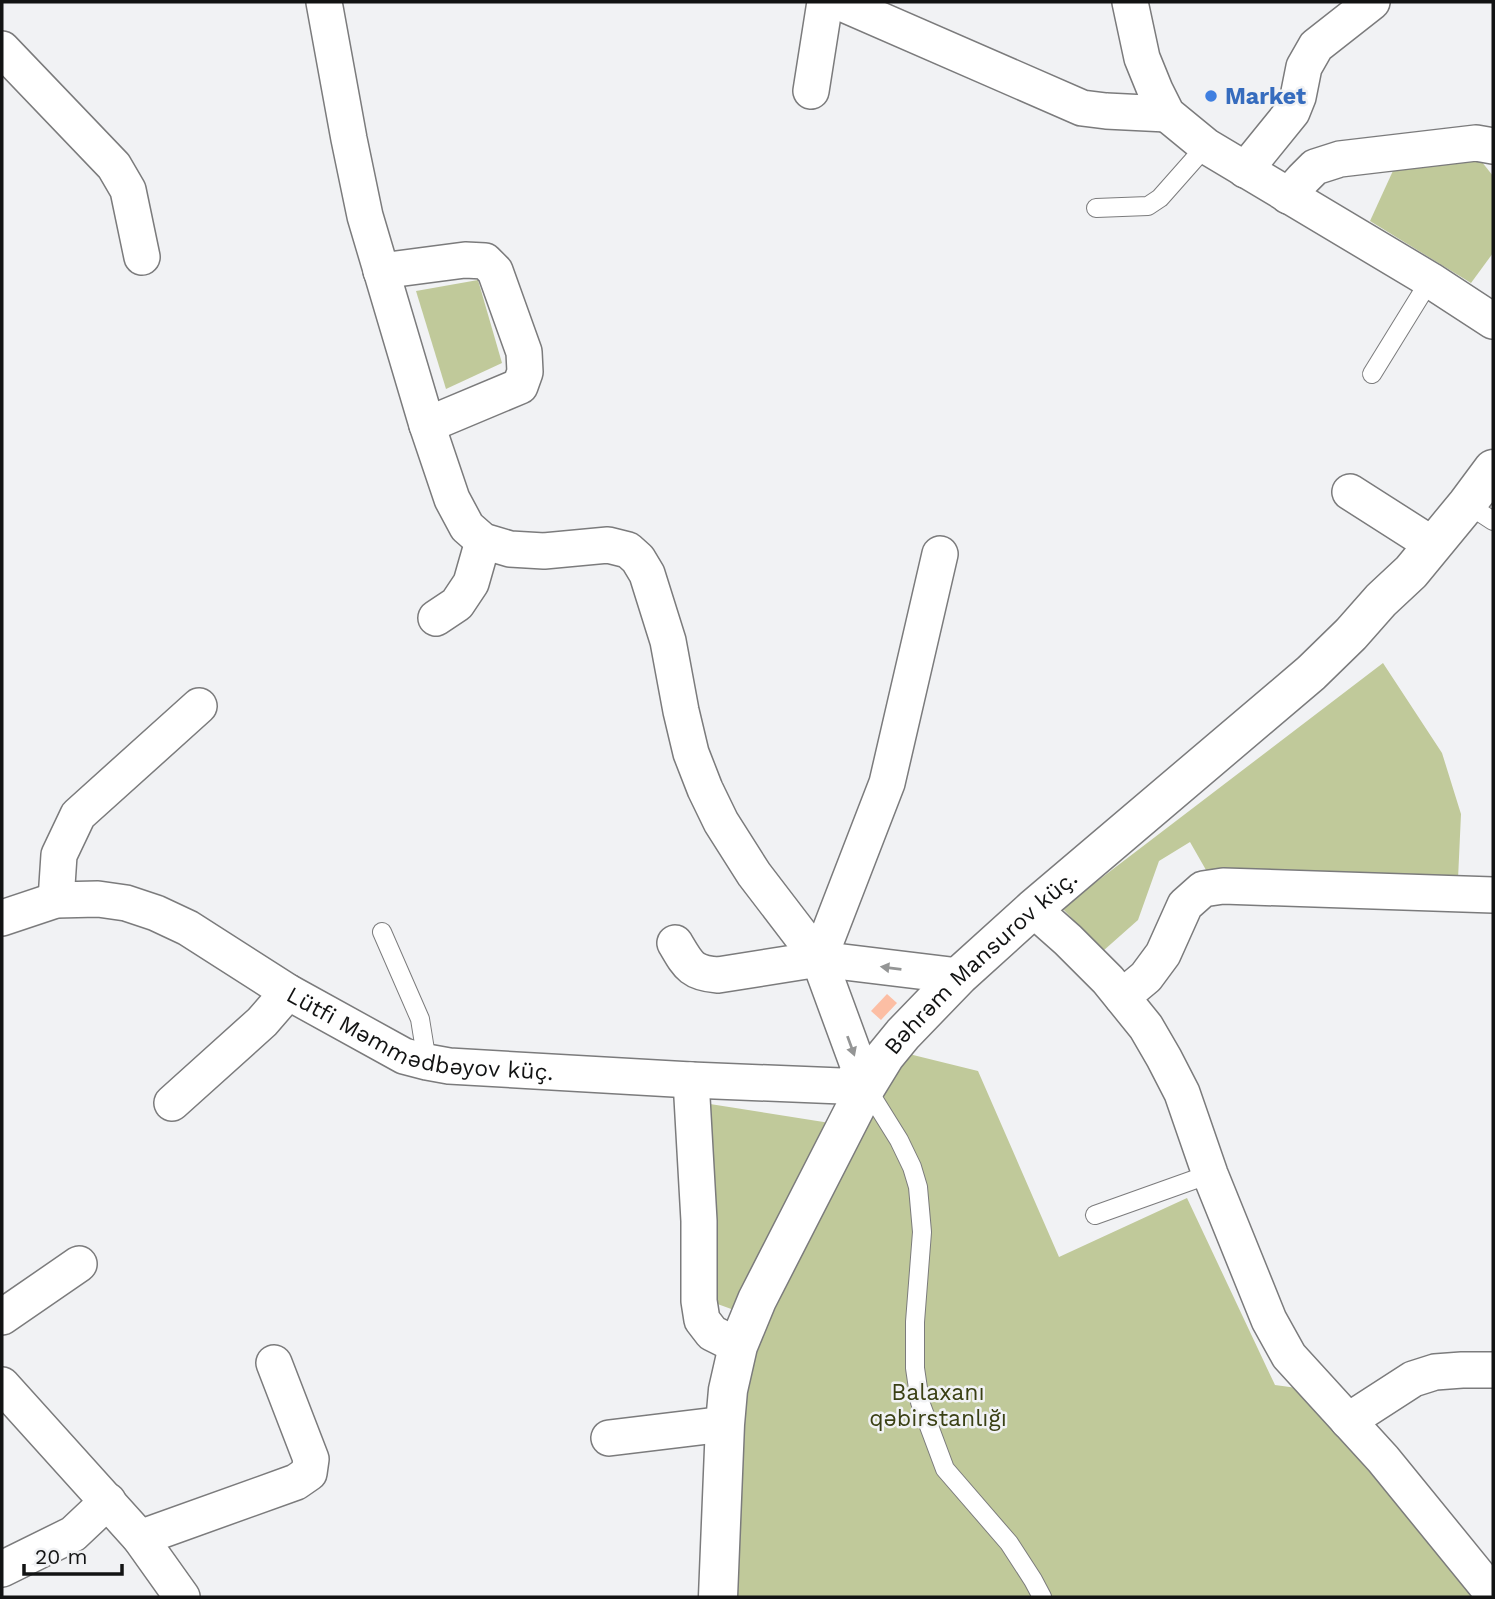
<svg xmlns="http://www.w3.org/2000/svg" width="1495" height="1599" font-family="'Work Sans',sans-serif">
<rect width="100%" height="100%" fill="#f1f2f4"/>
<!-- green -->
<g fill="#c0c99a">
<polygon points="1478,157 1493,176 1493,253 1471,283 1370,221 1397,162"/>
<polygon points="478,280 502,363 446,389 416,291"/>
<polygon points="1383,663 1442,753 1461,814 1458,879 1206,870 1190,842 1159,861 1138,920 1103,951 1062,908"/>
<polygon points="909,1054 978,1071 1059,1257 1187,1198 1275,1385 1297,1388 1478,1597 732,1597 735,1525 750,1354 867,1108"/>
<polygon points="710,1104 830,1123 734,1310 712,1302"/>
</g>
<!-- building -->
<polygon fill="#fcbea4" points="887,994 897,1003 881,1020 871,1011"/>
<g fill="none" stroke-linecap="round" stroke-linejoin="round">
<!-- service casing -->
<g stroke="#7b7b7c" stroke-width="20">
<g id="service">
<polyline points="1096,208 1148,206 1160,198 1206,146"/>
<polyline points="1372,374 1430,280"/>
<polyline points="1467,504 1493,521"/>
<polyline points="382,932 420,1019 427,1062"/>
<polyline points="866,1087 899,1140 912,1167 918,1187 922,1232 915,1322 915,1368 920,1402 945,1469 1009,1543 1033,1580 1042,1597"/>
<polyline points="1095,1215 1210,1174"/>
</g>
</g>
<!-- minor casing -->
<g stroke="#7b7b7c" stroke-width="38">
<g id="minor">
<polyline points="839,2 1082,108 1106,111 1167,114"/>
<polyline points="1130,2 1142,58 1155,90 1167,114 1206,146 1430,280 1493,321"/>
<polyline points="2,49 114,166 128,190 142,257"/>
<polyline points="811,91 825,2"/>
<polyline points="1245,170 1292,112 1298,97 1304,67 1316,46 1372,2"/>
<polyline points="1288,196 1303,179 1315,167 1340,159 1476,143 1493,146"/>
<polyline points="381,271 465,260 485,261 495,271 524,352 525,372 520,386 427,425"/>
<polyline points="1350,492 1433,545"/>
<polyline points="436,618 457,604 471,583 483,541"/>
<polyline points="56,900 59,855 78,815 199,706"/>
<polyline points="1033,909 1068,940 1108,980 1146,1027 1164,1058 1182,1093 1210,1174 1269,1320 1289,1356 1383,1459 1493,1594"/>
<path id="s1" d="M 2,918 L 56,900 L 98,899 L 126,903 L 156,913 L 188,928 L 288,992 L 404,1056 L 427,1062 L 449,1066 L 691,1080 L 866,1087 L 819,959 L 754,874 L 721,822 L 705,789 L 691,753 L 681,711 L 668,641 L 647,574 L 638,559 L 628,550 L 608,545 L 544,551 L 510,549 L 483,541 L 467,527 L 452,499 L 427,425 L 365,216 L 349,139 L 324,2"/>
<path d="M 675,943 C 688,965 691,973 718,975 L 819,959 L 959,976"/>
<polyline points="819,959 887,783 940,554"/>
<polyline points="1122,997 1146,977 1163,954 1185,905 1203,889 1223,886 1493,895"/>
<polyline points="691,1080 699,1221 699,1301 702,1320 712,1333 738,1346"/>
<polyline points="172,1103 262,1022 288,992"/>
<polyline points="2,1317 79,1264"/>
<polyline points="2,1385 140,1538 182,1597"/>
<polyline points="1348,1421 1413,1379 1435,1372 1462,1370 1493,1370"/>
<polyline points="609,1438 725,1424"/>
<polyline points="140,1538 296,1482 309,1473 311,1459 274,1363"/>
<polyline points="2,1569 73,1534 108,1501"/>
</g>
</g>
<!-- tertiary casing -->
<g stroke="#7b7b7c" stroke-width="41">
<g id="tertiary">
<path id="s2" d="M 718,1597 L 725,1424 L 728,1390 L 738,1346 L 757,1300 L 866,1087 L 885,1056 L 903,1034 L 959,976 L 1033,909 L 1311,673 L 1351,634 L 1381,600 L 1411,572 L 1467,504 L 1493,469"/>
</g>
</g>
<!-- service -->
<use href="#service" stroke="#fff" stroke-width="18"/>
<!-- minor -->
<use href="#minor" stroke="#fff" stroke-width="35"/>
<!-- tertiary -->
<use href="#tertiary" stroke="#fff" stroke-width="38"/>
</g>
<!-- one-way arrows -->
<defs><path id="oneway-solid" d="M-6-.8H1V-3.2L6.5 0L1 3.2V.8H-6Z" transform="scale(1.75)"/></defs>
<g fill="#949595">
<use href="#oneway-solid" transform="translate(891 968) rotate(-173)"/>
<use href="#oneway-solid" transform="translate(851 1046) rotate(70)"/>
</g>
<!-- markers -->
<circle fill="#3f7fe0" stroke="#f1f2f4" stroke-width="2.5" cx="1211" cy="96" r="7"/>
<g text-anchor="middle" stroke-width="5" stroke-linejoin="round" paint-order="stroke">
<!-- shop labels -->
<g font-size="23" font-weight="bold" fill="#366cbe" stroke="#f1f2f4" text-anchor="start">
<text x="1225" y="104">Market</text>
</g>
<!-- street labels -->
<g font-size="23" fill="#121313" stroke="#f1f2f4">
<text dy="8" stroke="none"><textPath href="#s2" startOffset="712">Bəhrəm Mansurov küç.</textPath></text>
<text dy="8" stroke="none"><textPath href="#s1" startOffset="455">Lütfi Məmmədbəyov küç.</textPath></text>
</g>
<!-- park labels -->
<g font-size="23" fill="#3a4014" stroke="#f1f2f4">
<text x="938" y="1400">Balaxanı<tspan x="938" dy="26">qəbirstanlığı</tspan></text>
</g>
</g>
<!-- border -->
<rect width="1495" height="1599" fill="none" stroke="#121313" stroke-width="7"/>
<!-- scale -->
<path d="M24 1564v10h98v-10" fill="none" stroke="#121313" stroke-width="3.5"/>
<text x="35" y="1564" font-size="21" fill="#121313" stroke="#f1f2f4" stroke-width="5" paint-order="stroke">20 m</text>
</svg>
